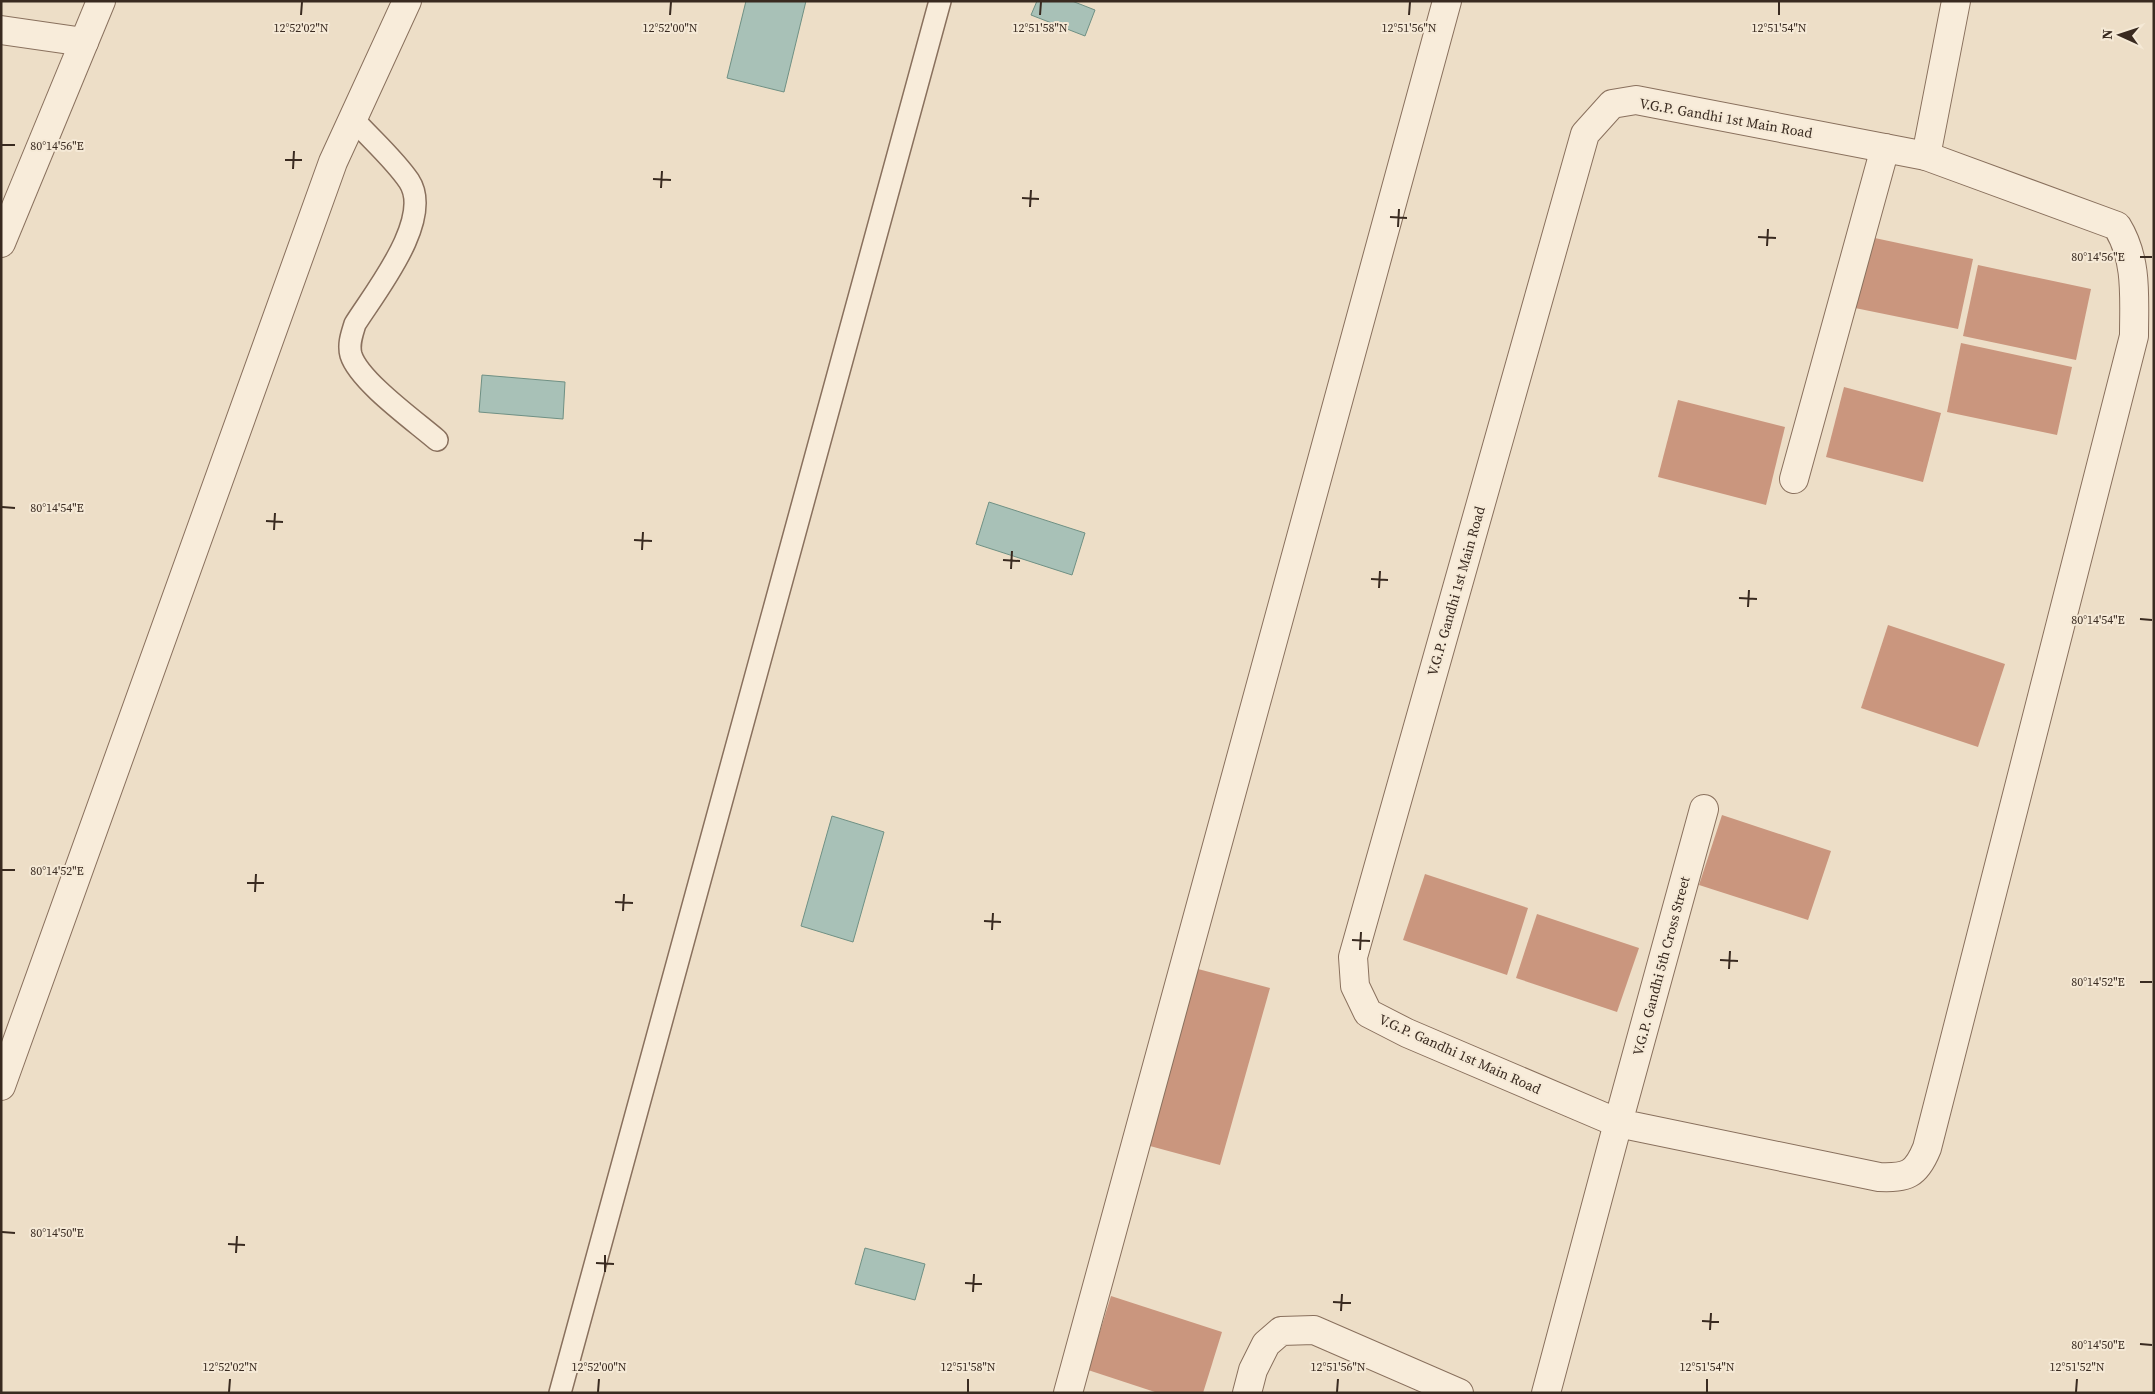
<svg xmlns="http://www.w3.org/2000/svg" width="2155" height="1394" font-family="'Source Serif 4',serif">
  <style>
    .water { fill: #a8c1b7; stroke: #6f9084 }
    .building { fill: #ca967e }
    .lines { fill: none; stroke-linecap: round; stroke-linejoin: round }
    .service-casing { stroke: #89705d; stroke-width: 24 }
    .minor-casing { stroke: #89705d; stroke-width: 30 }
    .service { stroke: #f8ecda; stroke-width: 21 }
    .minor { stroke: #f8ecda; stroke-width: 28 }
    .ticks { fill: none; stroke: #392a20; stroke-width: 2 }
    .labels { text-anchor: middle; stroke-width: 4; stroke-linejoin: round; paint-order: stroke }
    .street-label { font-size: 14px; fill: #392a20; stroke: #f5e9d6 }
    .ticks-label { font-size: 12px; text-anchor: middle; fill: #392a20; stroke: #f5e9d6; stroke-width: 4; stroke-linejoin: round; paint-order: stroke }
  </style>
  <rect width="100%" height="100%" fill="#eddec7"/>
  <!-- water -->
  <g class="water">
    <polygon points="746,1 806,1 784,92 727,78"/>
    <polygon points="1037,1 1072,1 1095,10 1085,36 1031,15"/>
    <polygon points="482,375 565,382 563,419 479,412"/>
    <polygon points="989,502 1085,533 1072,575 976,544"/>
    <polygon points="832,816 884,832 853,942 801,926"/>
    <polygon points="865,1248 925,1264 915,1300 855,1284"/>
  </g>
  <!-- building -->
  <g class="building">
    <polygon points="1870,237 1973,259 1958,329 1855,308"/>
    <polygon points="1978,265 2091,289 2076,360 1963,336"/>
    <polygon points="1961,343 2072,367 2057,435 1947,412"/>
    <polygon points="1844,387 1941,413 1923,482 1826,457"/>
    <polygon points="1678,400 1785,427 1766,505 1658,477"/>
    <polygon points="1888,625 2005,664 1978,747 1861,708"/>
    <polygon points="1722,815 1831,851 1808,920 1699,885"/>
    <polygon points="1425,874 1528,908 1507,975 1403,940"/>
    <polygon points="1537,914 1639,948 1617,1012 1516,978"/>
    <polygon points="1198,969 1270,988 1220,1165 1150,1146"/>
    <polygon points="1111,1296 1222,1332 1203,1393 1158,1393 1088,1370"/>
  </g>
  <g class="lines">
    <!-- service casing -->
    <g class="service-casing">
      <g id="service">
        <path d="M353,119C371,139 394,159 409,181C434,219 375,292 355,324C352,334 348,344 351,355C359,381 415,421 437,440"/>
        <polyline points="560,1393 940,1"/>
      </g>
    </g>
    <!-- minor casing -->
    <g class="minor-casing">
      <g id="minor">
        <polyline points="1,30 84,42"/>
        <polyline points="1,243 101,1"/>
        <polyline points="1794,479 1885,148"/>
        <path d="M1704,809L1618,1123L1879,1177C1907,1178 1916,1175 1927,1148L2134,336C2134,298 2138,260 2117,226L1926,156"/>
        <polyline points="1,1086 333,162 407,1"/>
        <polyline points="1068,1393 1447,1"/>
        <polyline points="1247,1393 1253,1370 1266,1344 1281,1331 1314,1330 1459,1393"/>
        <polyline points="1546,1393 1618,1123 1407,1033 1368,1013 1355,986 1353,957 1585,134 1612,104 1636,100 1926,156 1956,1"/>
      </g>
    </g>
    <!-- service -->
    <use href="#service" class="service"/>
    <!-- minor -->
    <use href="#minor" class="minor"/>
  </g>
  <!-- ticks -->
  <path class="ticks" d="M301,15L302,2M670,15L671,2M1040,15L1041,2M1409,15L1410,2M1779,15V2M2,145H15M285,160H302M293,169L294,151M653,179L671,180M661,188L662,171M1022,198L1039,199M1030,207L1031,190M1390,217L1407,218M1398,227L1399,209M1758,237L1776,238M1767,246L1768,229M2140,257H2152M2,507L15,508M266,521L283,522M274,530L275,513M634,540L652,541M642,550L643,532M1003,560L1020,561M1011,569L1012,551M1371,579L1388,580M1379,588L1380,571M1739,598L1757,599M1748,607L1749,590M2140,619L2152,620M2,870H15M247,883H264M255,892L256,874M615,902L633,903M623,911L624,894M984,921L1001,922M992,930L993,913M1352,940L1370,941M1360,950L1361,932M1720,960L1738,961M1729,969L1730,951M2140,982H2152M2,1232L15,1233M228,1244L245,1245M236,1253L237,1236M596,1263L614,1264M605,1272V1255M965,1283L982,1284M973,1292L974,1274M1333,1302L1351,1303M1341,1311L1342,1294M1702,1321L1719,1322M1710,1330L1711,1313M2140,1344L2152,1345M229,1392L230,1379M598,1392L599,1379M968,1392V1379M1337,1392L1338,1379M1707,1392V1379M2076,1392L2077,1379"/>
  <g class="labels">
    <!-- street labels -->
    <g class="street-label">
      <text transform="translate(1726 118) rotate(10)" y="5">V.G.P. Gandhi 1st Main Road</text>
      <text transform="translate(1456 591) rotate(-74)" y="5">V.G.P. Gandhi 1st Main Road</text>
      <text transform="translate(1661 966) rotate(-75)" y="5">V.G.P. Gandhi 5th Cross Street</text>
      <text transform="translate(1460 1054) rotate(24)" y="5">V.G.P. Gandhi 1st Main Road</text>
    </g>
  </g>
  <g class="ticks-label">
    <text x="301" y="32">12°52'02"N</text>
    <text x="670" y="32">12°52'00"N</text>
    <text x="1040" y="32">12°51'58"N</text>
    <text x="1409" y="32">12°51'56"N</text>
    <text x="1779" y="32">12°51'54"N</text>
    <text x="57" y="150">80°14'56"E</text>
    <text x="2098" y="261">80°14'56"E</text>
    <text x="57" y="512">80°14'54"E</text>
    <text x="2098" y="624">80°14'54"E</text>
    <text x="57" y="875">80°14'52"E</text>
    <text x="2098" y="986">80°14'52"E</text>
    <text x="57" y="1237">80°14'50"E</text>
    <text x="2098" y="1349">80°14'50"E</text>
    <text x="230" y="1371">12°52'02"N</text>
    <text x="599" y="1371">12°52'00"N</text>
    <text x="968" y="1371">12°51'58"N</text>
    <text x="1338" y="1371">12°51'56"N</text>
    <text x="1707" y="1371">12°51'54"N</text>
    <text x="2077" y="1371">12°51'52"N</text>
  </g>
  <!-- border -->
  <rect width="2155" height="1394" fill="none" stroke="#392a20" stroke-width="5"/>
  <!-- north arrow -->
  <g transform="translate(2120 35) rotate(273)" stroke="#f5e9d6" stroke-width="4" paint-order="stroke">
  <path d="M0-4L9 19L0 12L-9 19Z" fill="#392a20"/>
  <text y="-8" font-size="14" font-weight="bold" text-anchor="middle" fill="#392a20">N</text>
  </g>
</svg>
